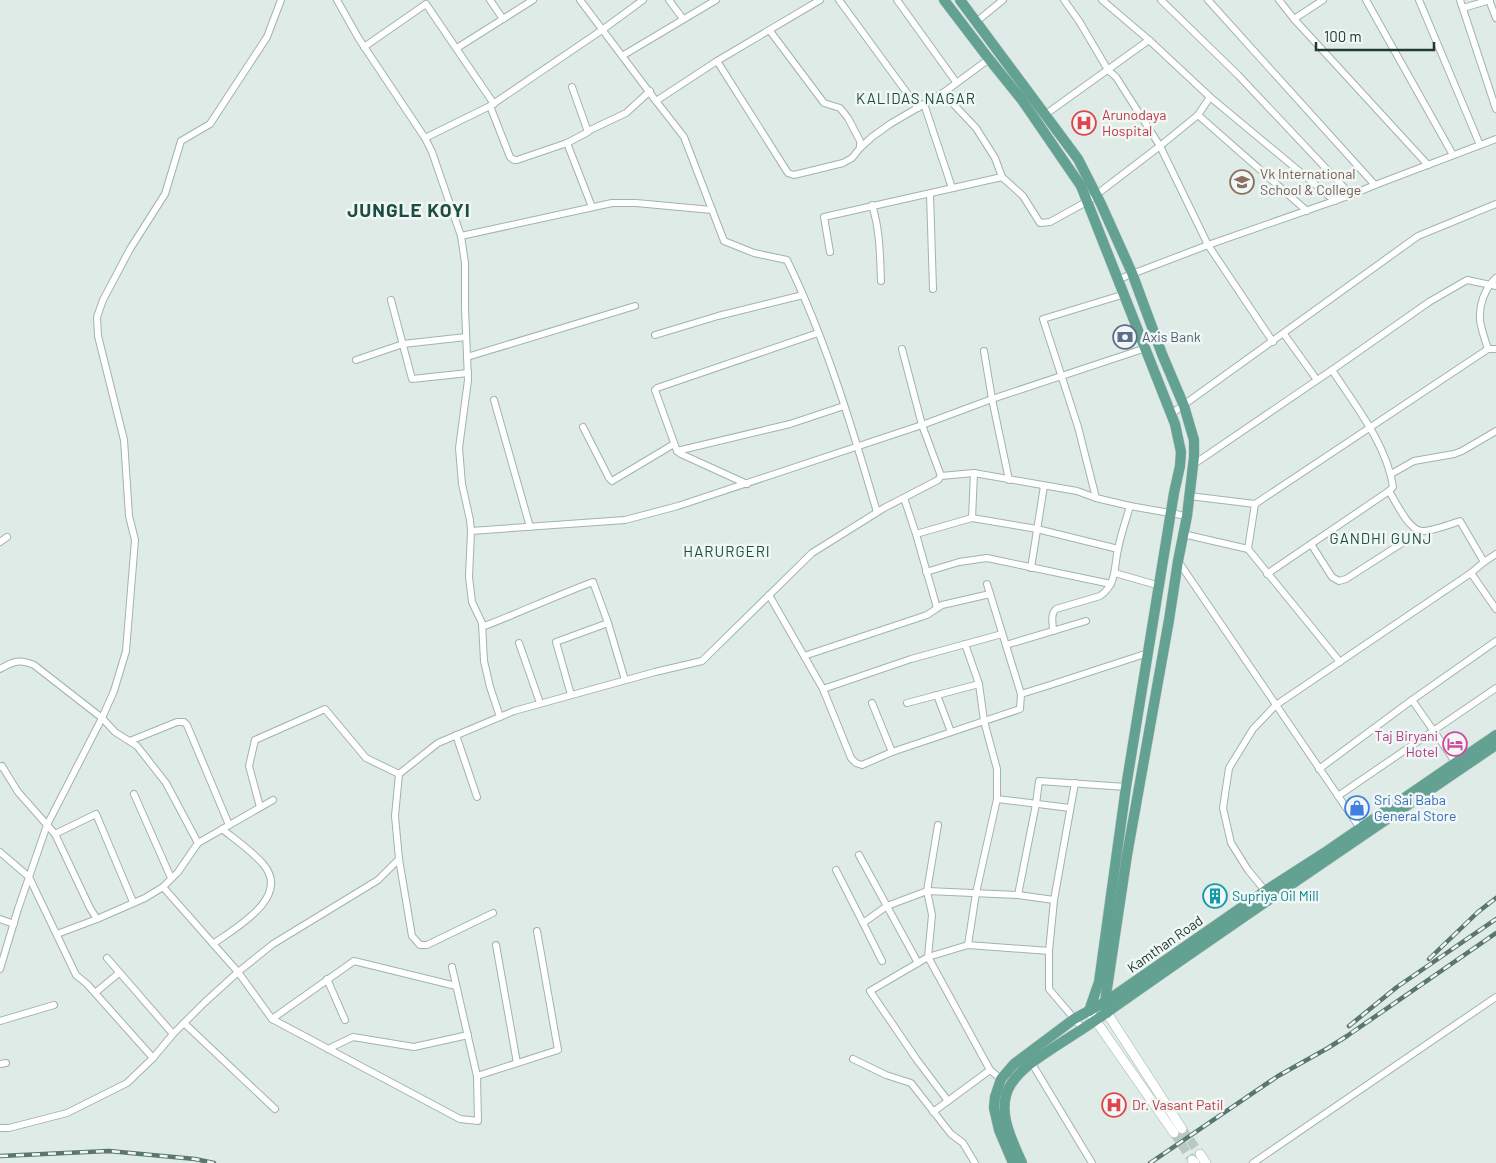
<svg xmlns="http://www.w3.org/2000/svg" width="1496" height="1163" font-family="Barlow,sans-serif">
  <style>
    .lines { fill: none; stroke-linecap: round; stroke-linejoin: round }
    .secondary-tunnel { stroke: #b9c8c2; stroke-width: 9; stroke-dasharray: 9 4.5; stroke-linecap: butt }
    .street-casing { stroke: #a2b3ad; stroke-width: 8 }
    .secondary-casing { stroke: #9eb6ae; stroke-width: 10 }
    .primary-casing { stroke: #c1c8c6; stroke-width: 11 }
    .street { stroke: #fff; stroke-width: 6 }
    .secondary { stroke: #fff; stroke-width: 9 }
    .primary { stroke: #63a192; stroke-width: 10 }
    .rail-casing { stroke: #5a776f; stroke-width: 4.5 }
    .rail { stroke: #f0f7f4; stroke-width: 2.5; stroke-dasharray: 8; stroke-linecap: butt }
    .labels { text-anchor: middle; stroke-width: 5; stroke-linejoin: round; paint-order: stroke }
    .health-label { font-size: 14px; fill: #be3a42; stroke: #f0f7f4; text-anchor: start }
    .education-label { font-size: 14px; fill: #785e54; stroke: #f0f7f4; text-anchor: start }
    .service-label { font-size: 14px; fill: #4e5e75; stroke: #f0f7f4; text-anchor: start }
    .hotel-label { font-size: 14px; fill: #b23c85; stroke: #f0f7f4; text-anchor: end }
    .shop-label { font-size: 14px; fill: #366cbe; stroke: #f0f7f4; text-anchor: start }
    .culture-label { font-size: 14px; fill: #0d838f; stroke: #f0f7f4; text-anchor: start }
    .street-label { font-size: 14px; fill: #203b34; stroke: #f0f7f4 }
    .neighbourhood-label { font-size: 15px; letter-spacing: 1px; fill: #1c4d42; stroke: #f0f7f4 }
    .district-label { font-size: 19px; font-weight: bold; letter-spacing: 1px; fill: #1c4d42; stroke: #f0f7f4 }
  </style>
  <rect width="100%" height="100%" fill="#dfebe6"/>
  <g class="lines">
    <!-- secondary-tunnel -->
    <g class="secondary-tunnel">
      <polyline points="1182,1129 1200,1154"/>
      <polyline points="1174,1133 1192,1160"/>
    </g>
    <!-- street casing -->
    <g class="street-casing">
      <g id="street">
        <polyline points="337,0 359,39 425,138 432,152 461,236 465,263 465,308 468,380 459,448 462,484 470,520 471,531 469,577 472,602 482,623 484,661 490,687 500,717"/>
        <polyline points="490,0 503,19"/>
        <polyline points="580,0 656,101 717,61 820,0"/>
        <polyline points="669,0 683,19"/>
        <polyline points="839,0 918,108"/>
        <polyline points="897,0 956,82"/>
        <polyline points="1064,0 1079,21 1108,70 1116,77 1160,146 1208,245 1273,342"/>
        <polyline points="1102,0 1149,40 1210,97 1335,201"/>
        <polyline points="1161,0 1238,75 1351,195"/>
        <polyline points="1208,0 1375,185"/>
        <polyline points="1279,0 1294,19 1428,165"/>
        <polyline points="1366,0 1453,155"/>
        <polyline points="1419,0 1480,145"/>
        <polyline points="1460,0 1496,109"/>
        <polyline points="1489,0 1496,18"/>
        <polyline points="1463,8 1490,0"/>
        <polyline points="1294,19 1323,0"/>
        <polyline points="976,22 1003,0"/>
        <polyline points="770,31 824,103 840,108 848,118 860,141 860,148"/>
        <polyline points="364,47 426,4 494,104"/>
        <polyline points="457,48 533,0"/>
        <polyline points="622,56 716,0"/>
        <polyline points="717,61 788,173 794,175 843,163 852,158 860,148 872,137 890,124 943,93 989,59"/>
        <polyline points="943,93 976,128 995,158 1002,177 1023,196 1040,223 1050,222 1088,201 1160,146 1198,115 1210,97"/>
        <path d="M656,101L684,137L724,241L754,253L787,260C826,340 852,427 877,512"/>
        <polyline points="924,104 952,188"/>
        <polyline points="490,106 510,157 514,160 517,160 567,143 588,132 572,87"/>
        <polyline points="1046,114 1149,40"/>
        <polyline points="1198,115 1307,211"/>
        <polyline points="588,131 626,113 650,91"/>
        <polyline points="425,138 490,106 602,30 643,0"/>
        <polyline points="567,143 592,207"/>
        <polyline points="930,194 933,289"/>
        <path d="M872,205C880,230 880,255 881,281"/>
        <polyline points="461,236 612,203 636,203 712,210"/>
        <polyline points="830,252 824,217 1002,177"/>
        <polyline points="1119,279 1208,245 1351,195 1375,185 1496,139"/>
        <polyline points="391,300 412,379 468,373"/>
        <polyline points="1284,334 1317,380"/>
        <polyline points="655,335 718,316 803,295"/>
        <polyline points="902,349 922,425 941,476"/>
        <path d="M1488,349C1482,330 1476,318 1483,298C1487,289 1489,284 1496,278"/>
        <polyline points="984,351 992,399 1009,480"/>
        <polyline points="467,357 635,306"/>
        <polyline points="356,360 403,344 466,337"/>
        <path d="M1332,370C1355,405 1387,445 1393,487L1389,491C1396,502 1408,529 1421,531C1430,532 1451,524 1460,521L1484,562"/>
        <polyline points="494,400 530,527"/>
        <polyline points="1171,414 1418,236 1496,204"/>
        <polyline points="583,427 609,478 612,481 674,444"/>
        <polyline points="677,451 790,424 844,406"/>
        <polyline points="1194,464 1332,370 1429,302 1467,280 1496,286"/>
        <polyline points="1391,474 1414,461 1454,454 1462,451 1496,431"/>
        <polyline points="747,484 681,454 677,451 655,390 657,388 818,333"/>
        <polyline points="1189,496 1255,504 1488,349 1496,349"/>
        <polyline points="904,498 916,534 937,608"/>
        <polyline points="1096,498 1078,427 1043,319 1125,294"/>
        <polyline points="972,518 974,473"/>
        <polyline points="471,531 625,520 678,506 922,425 992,399 1146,348"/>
        <polyline points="916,534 972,518 1037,529 1118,549"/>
        <polyline points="1183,534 1248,549 1340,662"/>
        <polyline points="0,542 7,537"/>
        <polyline points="1311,544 1332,577 1339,581 1346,579 1421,531"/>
        <polyline points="1248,549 1255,504"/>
        <polyline points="1178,561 1362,831"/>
        <polyline points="1031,568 1044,486"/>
        <polyline points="926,572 959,562 987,558 1111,584"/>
        <polyline points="1115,573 1160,586"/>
        <polyline points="1471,573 1496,609"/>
        <polyline points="1267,574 1389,491"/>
        <polyline points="987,584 1021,694 1050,685 1148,653"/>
        <polyline points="769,595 823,689 851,758 856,763 862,765 892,752 1020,709 1021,694"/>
        <polyline points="608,623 625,680"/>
        <path d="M482,627C519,613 555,596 593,582L608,623L556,642L571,695"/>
        <path d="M1053,631C1053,623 1050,615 1056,609L1100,596C1117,584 1114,567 1118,549C1121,534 1126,520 1130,506"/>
        <polyline points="519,643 540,703"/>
        <polyline points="1006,645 1086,621"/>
        <polyline points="804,656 927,615 942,605 990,594"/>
        <path d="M0,669C14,661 19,659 34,665L102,718L115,732L137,746L166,783L198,843L178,872L163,887L238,972L272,1019L460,1119L478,1121L477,1076L452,967"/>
        <polyline points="979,684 984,721 997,769 997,799 1070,808"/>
        <polyline points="823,689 911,659 1002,634"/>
        <polyline points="937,695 951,732"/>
        <polyline points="1412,700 1456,763"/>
        <polyline points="872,703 892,752"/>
        <polyline points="907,703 979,684 965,644"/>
        <polyline points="456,735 477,797"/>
        <polyline points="130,741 177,722 184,722 187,725 229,825"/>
        <polyline points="0,767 2,766 18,792 55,834 96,814 133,902"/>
        <polyline points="1319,769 1412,700 1496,641"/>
        <polyline points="1075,783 1054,900 1049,951 1049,989 1082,1028"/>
        <polyline points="134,794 171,878"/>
        <polyline points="1338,796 1496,688"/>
        <polyline points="260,807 249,766 255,740 325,709 366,758 399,774"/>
        <polyline points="938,825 927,891 932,915 928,957 990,1070 1001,1079"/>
        <polyline points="55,834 90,908 97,919 145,898 163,887"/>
        <polyline points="198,843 273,800"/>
        <polyline points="0,852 29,877 76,975 87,984 153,1058"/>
        <polyline points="859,855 918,963"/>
        <polyline points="399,859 412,936 420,945 427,945 493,913"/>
        <polyline points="836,870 863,923 887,906 927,891 1018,895 1054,900"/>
        <polyline points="1267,893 1248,870 1231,843 1223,808 1229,768 1253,729 1276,705 1471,573 1484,562 1496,554"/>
        <polyline points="1018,895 1036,804 1039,781 1126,787"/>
        <polyline points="0,919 14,924"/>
        <polyline points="863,923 882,961"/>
        <polyline points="57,934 97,919"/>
        <path d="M213,944C235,928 292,897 263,864C252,851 236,840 222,829"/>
        <polyline points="496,945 517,1063"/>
        <polyline points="968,945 976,893 997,799"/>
        <polyline points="107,958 173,1034"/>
        <polyline points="0,969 18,909 47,825 102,718 114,691 126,651 135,540 129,516 124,440 98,336 97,317 103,300 130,249 165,194 181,141 210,124 267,37 281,0"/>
        <polyline points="327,979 345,1020"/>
        <polyline points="95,993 119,973"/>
        <polyline points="272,1019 354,961 456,986"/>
        <polyline points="0,1021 54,1005"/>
        <polyline points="184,1023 275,1109"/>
        <polyline points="328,1049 353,1037 414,1047 468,1035"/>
        <polyline points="853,1059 886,1075 911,1083 951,1134 963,1143 975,1163"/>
        <polyline points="1031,1062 1092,1163"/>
        <polyline points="0,1064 6,1063"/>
        <polyline points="477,1076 558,1050 537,931"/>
        <polyline points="948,1101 917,1060 870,991 928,957 968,945 1049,951"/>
        <polyline points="933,1112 990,1070"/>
        <polyline points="0,1128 9,1128 67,1113 127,1083 153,1058 173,1034 204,1003 238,972 273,944 378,880 399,859 395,816 399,774 438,743 514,711 655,672 702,661 812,553 884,508 938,480 941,476 974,473 1077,491 1096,498 1130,506 1187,516"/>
        <polyline points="1253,1163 1496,997"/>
      </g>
    </g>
    <!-- secondary casing -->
    <g class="secondary-casing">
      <g id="secondary">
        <polyline points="1089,1011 1174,1133"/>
        <polyline points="1107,1013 1182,1129"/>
        <polyline points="1200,1154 1206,1163"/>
        <polyline points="1192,1160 1195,1163"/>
      </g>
    </g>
    <!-- primary casing -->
    <g class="primary-casing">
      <g id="primary">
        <polyline points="944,0 989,59 1022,100 1081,186 1175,424 1181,452 1180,466 1174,493 1126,787 1099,982 1089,1011"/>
        <polyline points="960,0 1078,159 1101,204 1132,273 1162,354 1184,406 1194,440 1194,457 1187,516 1178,561 1169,620 1127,855 1105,1002 1107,1013"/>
        <polyline points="1013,1163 999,1130 994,1108 995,1097 1001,1079 1014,1064 1074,1019 1105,1002 1265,891 1324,853 1496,735"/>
        <path d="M1022,1163C1012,1140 995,1109 1011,1084C1021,1069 1035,1060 1050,1050C1071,1036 1093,1023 1113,1008C1239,919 1368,832 1496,745"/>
      </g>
    </g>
    <!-- street -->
    <use href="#street" class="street"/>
    <!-- secondary -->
    <use href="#secondary" class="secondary"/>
    <!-- primary -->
    <use href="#primary" class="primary"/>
    <!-- rail casing -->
    <g class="rail-casing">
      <g id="rail">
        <polyline points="1429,959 1478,912 1496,898"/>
        <polyline points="1349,1026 1397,987 1496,919"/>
        <polyline points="0,1156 109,1151 195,1159 214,1163"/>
        <polyline points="1150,1163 1278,1076 1328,1048 1347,1036 1496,933"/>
      </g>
    </g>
    <!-- rail -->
    <use href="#rail" class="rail"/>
  </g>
  <!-- icons -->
  <defs>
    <g id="hospital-ring" transform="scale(1.25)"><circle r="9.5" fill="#f0f7f4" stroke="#e0444e" stroke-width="1.5"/><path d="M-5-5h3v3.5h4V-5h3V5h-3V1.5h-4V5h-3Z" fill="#e0444e"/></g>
    <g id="university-ring" transform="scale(1.25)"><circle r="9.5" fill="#f0f7f4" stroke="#8d6e63" stroke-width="1.5"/><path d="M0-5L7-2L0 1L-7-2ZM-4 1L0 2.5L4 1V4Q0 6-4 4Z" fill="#8d6e63"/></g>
    <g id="bank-ring" transform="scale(1.25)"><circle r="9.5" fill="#f0f7f4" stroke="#5c6f8a" stroke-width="1.5"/><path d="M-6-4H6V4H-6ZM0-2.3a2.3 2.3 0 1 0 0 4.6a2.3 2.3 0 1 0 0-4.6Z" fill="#5c6f8a"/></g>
    <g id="hotel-ring" transform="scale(1.25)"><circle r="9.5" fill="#f0f7f4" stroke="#d1479c" stroke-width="1.5"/><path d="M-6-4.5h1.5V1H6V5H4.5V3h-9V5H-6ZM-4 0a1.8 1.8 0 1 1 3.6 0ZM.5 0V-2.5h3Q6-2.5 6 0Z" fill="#d1479c"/></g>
    <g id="shop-ring" transform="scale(1.25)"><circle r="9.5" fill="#f0f7f4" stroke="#3f7fe0" stroke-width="1.5"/><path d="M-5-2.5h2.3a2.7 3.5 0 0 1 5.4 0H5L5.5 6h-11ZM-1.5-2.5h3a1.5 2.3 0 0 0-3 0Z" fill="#3f7fe0"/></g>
    <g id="building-ring" transform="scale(1.25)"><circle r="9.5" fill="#f0f7f4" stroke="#0f9aa8" stroke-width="1.5"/><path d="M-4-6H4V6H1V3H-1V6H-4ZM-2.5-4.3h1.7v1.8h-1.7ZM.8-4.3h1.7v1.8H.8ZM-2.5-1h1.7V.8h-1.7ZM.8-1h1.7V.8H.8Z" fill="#0f9aa8"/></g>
  </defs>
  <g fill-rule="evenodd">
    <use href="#hospital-ring" x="1084" y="123"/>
    <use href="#university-ring" x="1242" y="182"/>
    <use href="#bank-ring" x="1125" y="337"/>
    <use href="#hotel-ring" x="1455" y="744"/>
    <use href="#shop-ring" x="1357" y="808"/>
    <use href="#building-ring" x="1215" y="896"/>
    <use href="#hospital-ring" x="1114" y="1105"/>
  </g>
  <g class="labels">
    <!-- health labels -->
    <g class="health-label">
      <text x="1102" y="120">Arunodaya<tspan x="1102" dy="16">Hospital</tspan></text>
      <text x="1132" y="1110">Dr. Vasant Patil</text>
    </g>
    <!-- education labels -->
    <g class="education-label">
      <text x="1260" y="179">Vk International<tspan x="1260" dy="16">School &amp; College</tspan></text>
    </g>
    <!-- service labels -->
    <g class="service-label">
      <text x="1142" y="342">Axis Bank</text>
    </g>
    <!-- hotel labels -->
    <g class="hotel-label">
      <text x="1438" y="741">Taj Biryani<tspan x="1438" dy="16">Hotel</tspan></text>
    </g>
    <!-- shop labels -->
    <g class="shop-label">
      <text x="1374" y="805">Sri Sai Baba<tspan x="1374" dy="16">General Store</tspan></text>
    </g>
    <!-- culture labels -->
    <g class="culture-label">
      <text x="1232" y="901">Supriya Oil Mill</text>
    </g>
    <!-- street labels -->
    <g class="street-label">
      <text transform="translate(1165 944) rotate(-35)" y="5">Kamthan Road</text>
    </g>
    <!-- neighbourhood labels -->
    <g class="neighbourhood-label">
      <text x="916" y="104">KALIDAS NAGAR</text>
      <text x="1381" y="544">GANDHI GUNJ</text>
      <text x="727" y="557">HARURGERI</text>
    </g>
    <!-- district labels -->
    <g class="district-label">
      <text x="409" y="217">JUNGLE KOYI</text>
    </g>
  </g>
  <!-- scale -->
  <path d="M1316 42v8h118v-8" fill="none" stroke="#203b34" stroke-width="2.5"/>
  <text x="1324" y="42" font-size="15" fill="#203b34" stroke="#f0f7f4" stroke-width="4" paint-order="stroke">100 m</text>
</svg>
